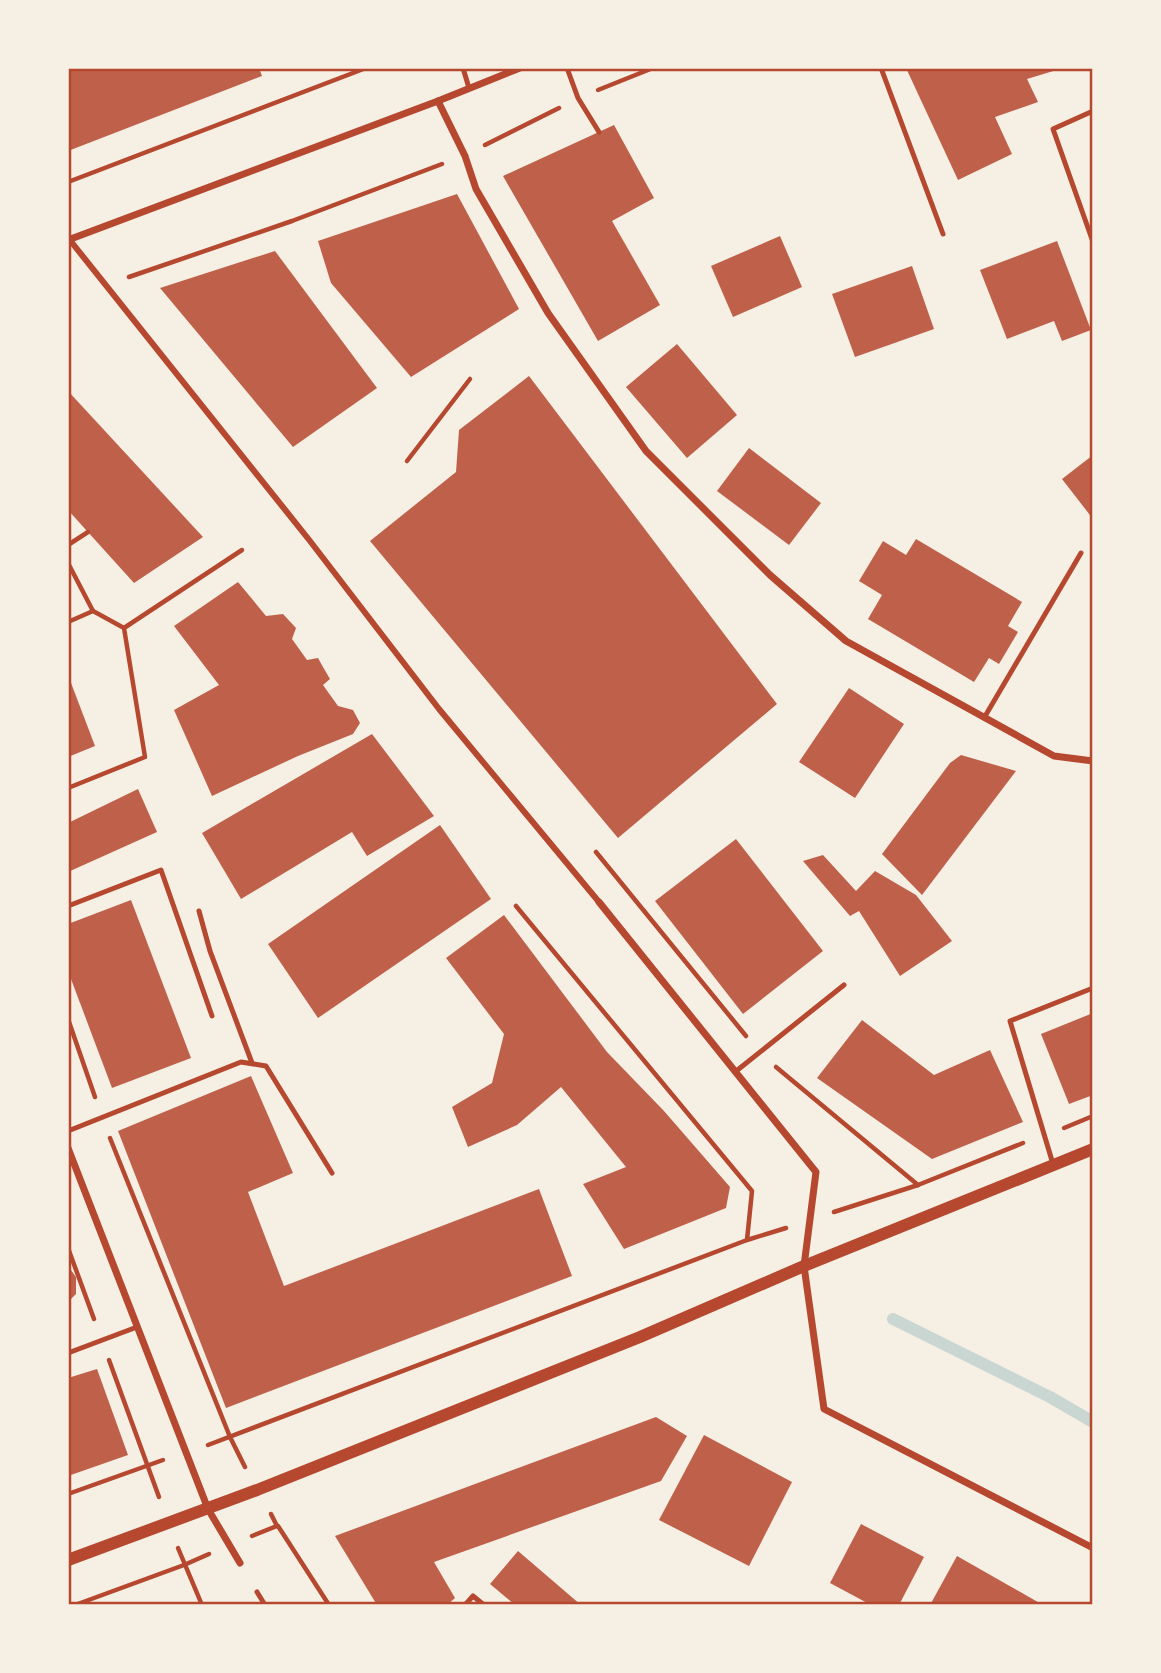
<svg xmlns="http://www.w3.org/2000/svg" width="1161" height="1673" font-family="'Fira Sans',sans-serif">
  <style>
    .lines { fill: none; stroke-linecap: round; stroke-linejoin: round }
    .stream { stroke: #c9d6d2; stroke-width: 12 }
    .building { fill: #bf614a }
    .path { stroke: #b5482f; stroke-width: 4.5 }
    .service { stroke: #b5482f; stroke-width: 5 }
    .pedestrian { stroke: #b5482f; stroke-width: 6 }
    .minor { stroke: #b5482f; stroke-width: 7 }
    .tertiary { stroke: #b5482f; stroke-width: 12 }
    .neatline { fill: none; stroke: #b5482f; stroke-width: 2.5 }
  </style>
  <rect width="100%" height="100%" fill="#f6efe4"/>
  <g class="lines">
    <!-- stream -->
    <polyline class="stream" points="893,1319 1050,1397 1093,1422"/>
  </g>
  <!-- building -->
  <g class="building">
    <polygon points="68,68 259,68 262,76 68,151"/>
    <polygon points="906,68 1060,68 1060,69 1027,79 1038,102 995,117 1012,154 958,180"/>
    <polygon points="614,125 654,198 612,221 660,305 598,341 503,176"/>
    <polygon points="457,194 519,309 411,377 331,283 318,241"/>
    <polygon points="780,236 802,287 733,317 711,266"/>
    <polygon points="1057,241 1091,330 1062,341 1054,321 1007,339 980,270"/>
    <polygon points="275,251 377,388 293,447 160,288"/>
    <polygon points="912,266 934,329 855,357 832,294"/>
    <polygon points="677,344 737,415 687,458 626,387"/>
    <polygon points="529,376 777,704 618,838 370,541 456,472 459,430"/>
    <polygon points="68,391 203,537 134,583 68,510"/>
    <polygon points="749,448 821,503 789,545 717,491"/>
    <polygon points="1093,455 1093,519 1062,479"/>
    <polygon points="916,539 1022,602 1008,626 1018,632 999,664 989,658 974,682 868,619 882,595 859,581 883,541 906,555"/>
    <polygon points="238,582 266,616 283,614 296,628 292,639 307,660 318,658 323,667 330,679 323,685 338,706 353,710 360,723 353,734 298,756 212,796 174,710 219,685 174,626"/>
    <polygon points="68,675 95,746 68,757"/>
    <polygon points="849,688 904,724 855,798 799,762"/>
    <polygon points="372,734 434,816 367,856 352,832 241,899 202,833"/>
    <polygon points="961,755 1016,771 922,895 882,854 950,763"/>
    <polygon points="138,789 157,832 68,872 68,823"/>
    <polygon points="440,825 491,899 318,1018 268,944"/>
    <polygon points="736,839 823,951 743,1014 655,901"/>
    <polygon points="823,855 856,891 875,871 916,895 952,941 900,976 859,911 850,916 803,861"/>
    <polygon points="131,900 191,1058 112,1088 68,971 68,924"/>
    <polygon points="504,915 607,1052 664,1111 730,1187 726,1208 624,1249 583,1184 626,1167 561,1087 517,1125 468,1147 452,1107 492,1083 504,1034 446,958"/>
    <polygon points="1093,1013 1093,1095 1069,1104 1041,1034"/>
    <polygon points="862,1020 934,1075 990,1050 1023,1122 932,1159 817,1078"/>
    <polygon points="251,1076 293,1173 248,1192 284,1286 539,1189 572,1276 226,1408 118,1131"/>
    <polygon points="68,1266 76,1277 76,1294 68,1302"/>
    <polygon points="97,1369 128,1455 68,1476 68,1378"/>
    <polygon points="656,1417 687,1436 661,1481 434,1562 455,1598 447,1605 377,1605 335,1536"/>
    <polygon points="704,1435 792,1482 749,1566 659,1520"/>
    <polygon points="861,1524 924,1557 899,1605 871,1605 830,1583"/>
    <polygon points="518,1551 581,1605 515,1605 490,1584"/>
    <polygon points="957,1556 1043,1605 930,1605"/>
  </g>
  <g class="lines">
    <!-- path -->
    <g class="path">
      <polyline points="598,90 653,68"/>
      <polyline points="485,145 559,108"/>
      <polyline points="68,182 366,68"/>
      <polyline points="129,277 292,221 442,164"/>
      <polyline points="407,461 470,379"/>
      <polyline points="68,545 88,532"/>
      <polyline points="68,563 93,611 124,628"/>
      <polyline points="68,622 93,611"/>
      <polyline points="124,628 242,550"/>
      <polyline points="68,788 145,757 124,628"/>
      <polyline points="596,852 746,1036"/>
      <polyline points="68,1019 95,1097"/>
      <polyline points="776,1067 918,1185"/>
      <polyline points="1064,1128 1093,1116"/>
      <polyline points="110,1138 230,1437 245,1467"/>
      <polyline points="834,1212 918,1185 1023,1143"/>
      <polyline points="747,1240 786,1228"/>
      <polyline points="68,1248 94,1319"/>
      <polyline points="109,1360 159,1497"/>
      <polyline points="208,1445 747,1240 752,1191 516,906"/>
      <polyline points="68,1494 163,1460"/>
      <polyline points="278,1526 329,1605"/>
      <polyline points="252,1536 277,1526 271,1514"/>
      <polyline points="178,1548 202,1605"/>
      <polyline points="75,1605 184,1565 209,1554"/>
    </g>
    <!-- service -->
    <g class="service">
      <polyline points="463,68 469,88"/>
      <polyline points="567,68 578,98 599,132"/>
      <polyline points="881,68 943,234"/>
      <polyline points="1093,111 1053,129 1093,242"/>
      <polyline points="984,718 1081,553"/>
      <polyline points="68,906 161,870 212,1016"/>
      <polyline points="199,911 210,951 252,1063"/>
      <polyline points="735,1072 844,985"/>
      <polyline points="68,1131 241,1062 266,1066 332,1173"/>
      <polyline points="1053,1164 1010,1021 1093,988"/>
      <polyline points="68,1353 137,1327"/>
      <polyline points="257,1592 265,1605"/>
      <polyline points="465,1605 473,1596 484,1605"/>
    </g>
    <!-- pedestrian -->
    <polyline class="pedestrian" points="69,239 310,541 439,709 599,902"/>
    <!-- minor -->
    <g class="minor">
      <polyline points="438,101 465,156 476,189 548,313 646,451 770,575 846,641 1054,756 1093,761"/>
      <polyline points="68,240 438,101 520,68"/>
      <polyline points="599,902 816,1172 804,1266 824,1409 1093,1548"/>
      <polyline points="68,1148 208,1509 240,1563"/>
    </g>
    <!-- tertiary -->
    <polyline class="tertiary" points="68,1560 257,1490 640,1337 804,1266 1093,1149"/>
  </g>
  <!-- border -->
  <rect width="1161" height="1673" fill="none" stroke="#f6efe4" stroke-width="140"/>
  <rect x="70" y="70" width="1021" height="1533" class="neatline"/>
</svg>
